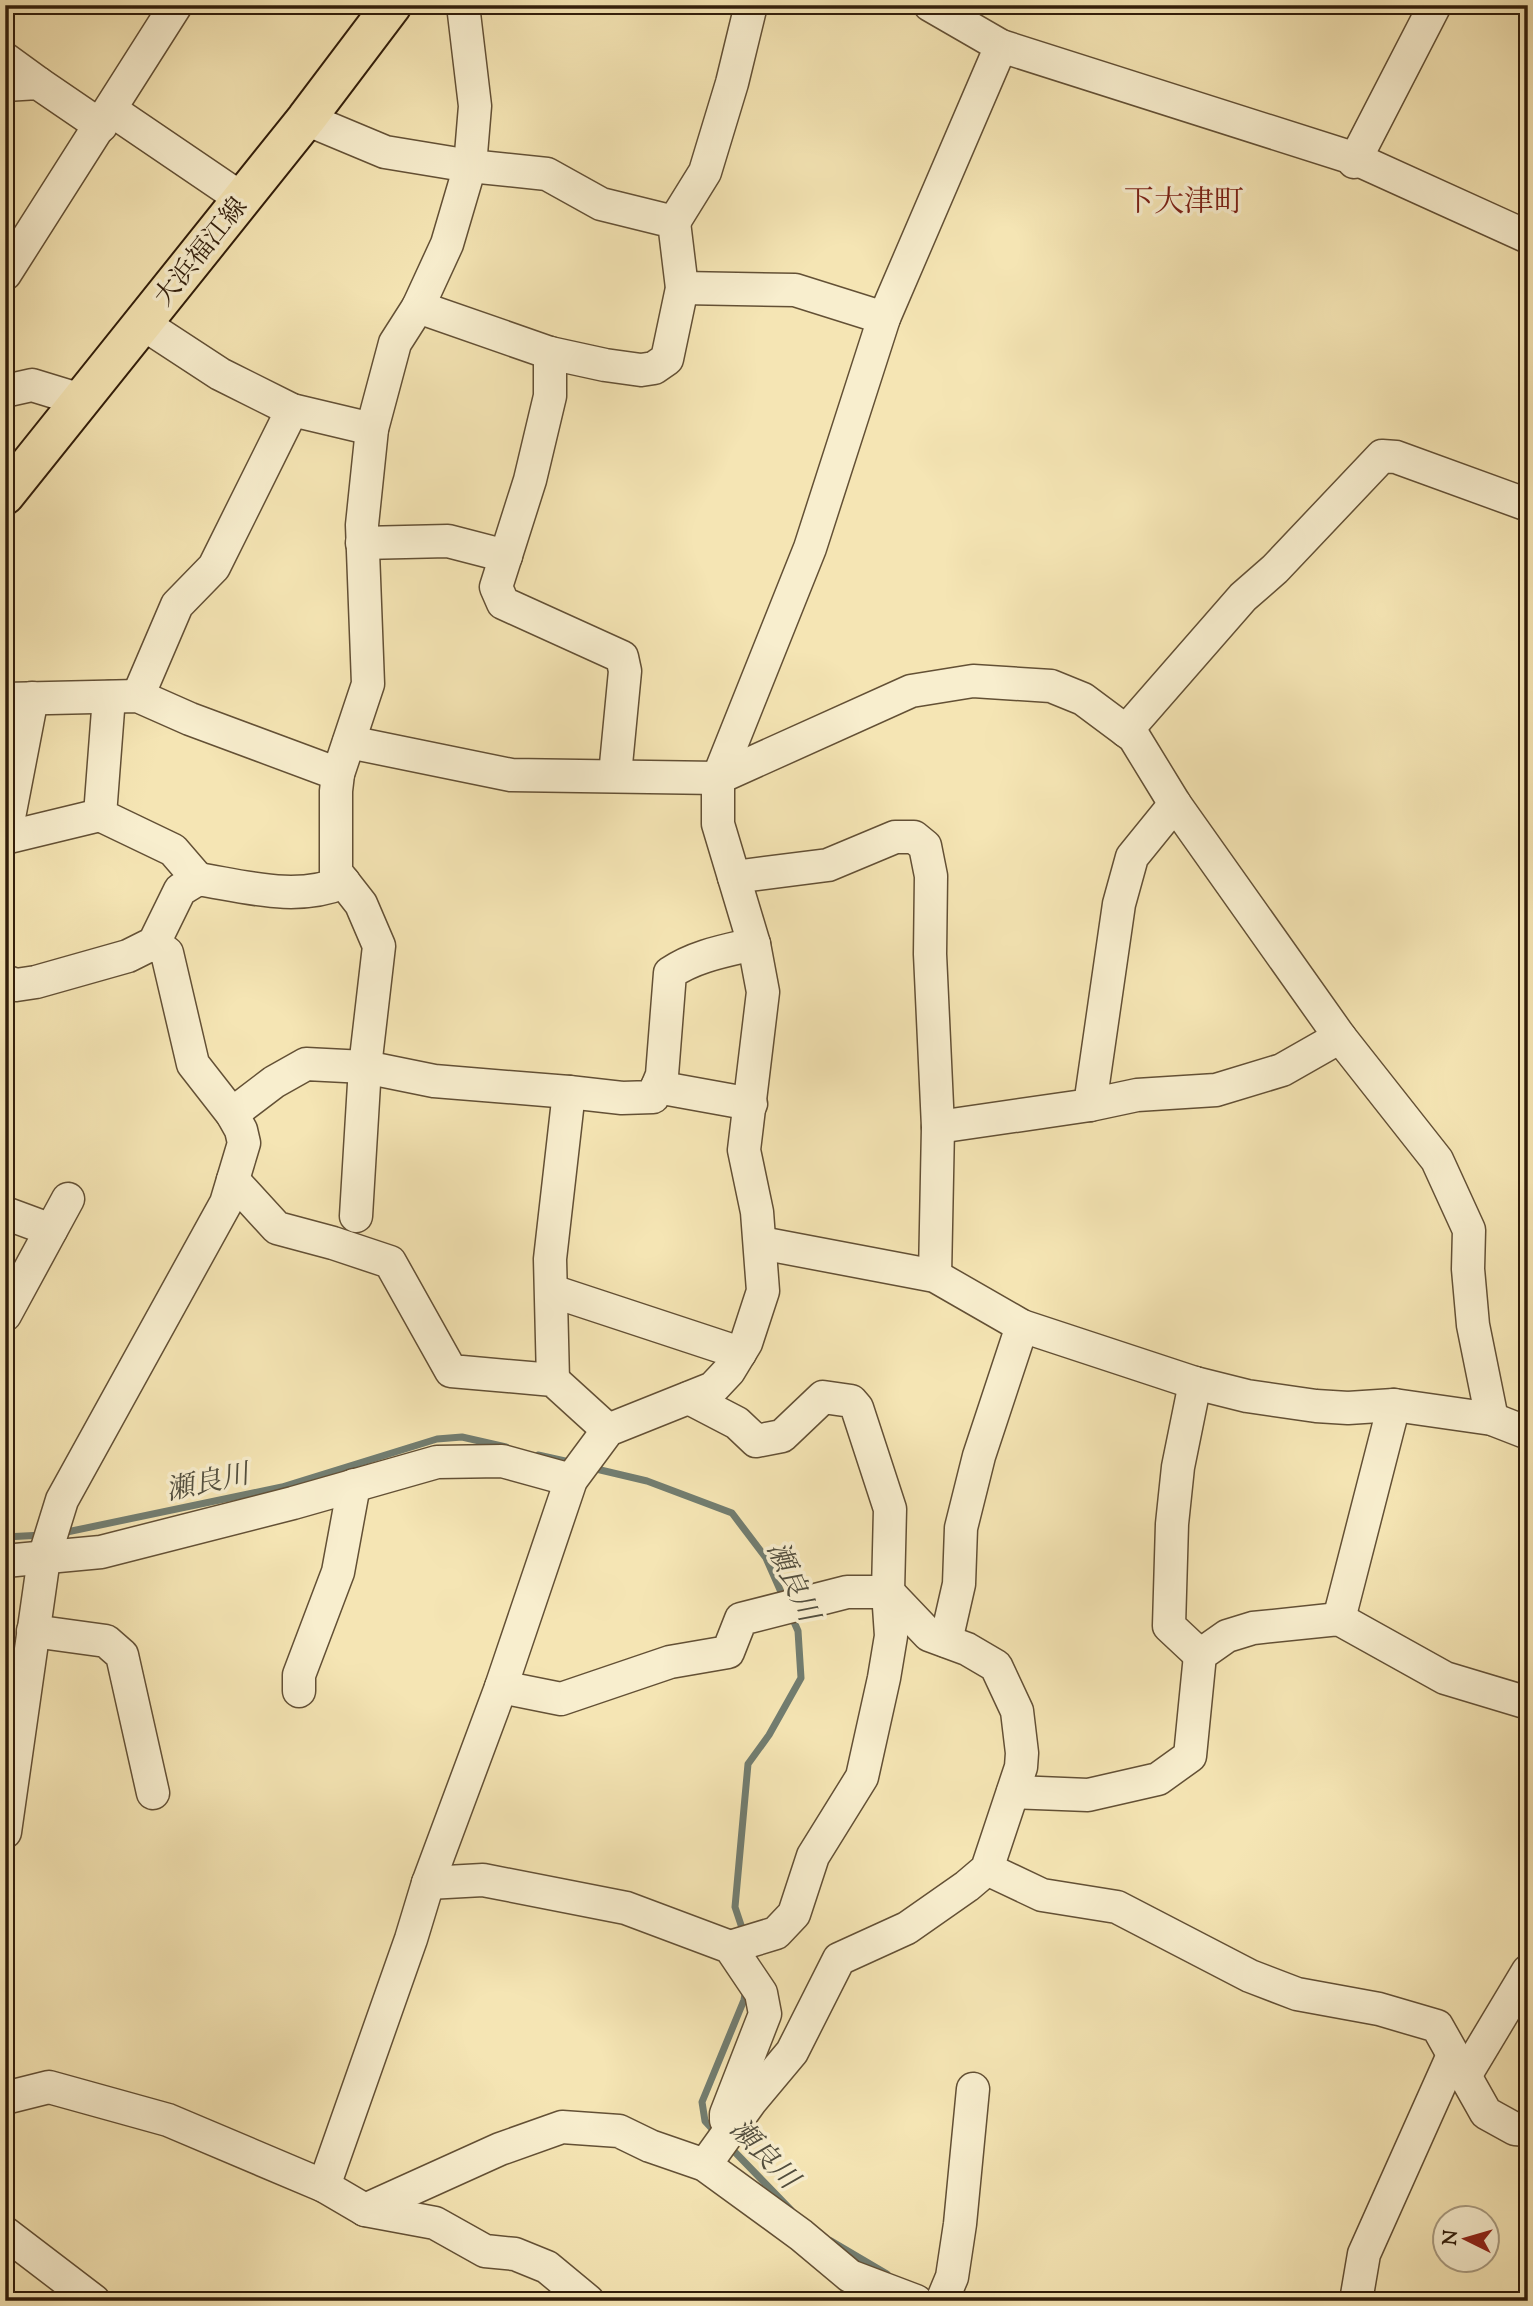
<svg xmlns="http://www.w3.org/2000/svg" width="1533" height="2306" font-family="'Sorts Mill Goudy','Noto Serif JP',serif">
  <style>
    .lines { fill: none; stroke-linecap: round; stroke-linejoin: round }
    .stream { stroke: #727d70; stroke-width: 7 }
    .minor-casing { stroke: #635035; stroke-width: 35 }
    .major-casing { stroke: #321e0b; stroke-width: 42 }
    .minor { stroke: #f8eece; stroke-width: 32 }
    .major { stroke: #f5e5b4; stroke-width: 38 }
    .labels { text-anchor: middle; stroke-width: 7; stroke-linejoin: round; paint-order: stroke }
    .street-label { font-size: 26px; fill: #321e0b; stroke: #f8eece }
    .water-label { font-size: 28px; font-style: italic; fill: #524e3e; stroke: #f8eece }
    .quarter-label { font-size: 30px; fill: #7a1f14; stroke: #f8eece }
  </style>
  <rect width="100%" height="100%" fill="#f5e5b4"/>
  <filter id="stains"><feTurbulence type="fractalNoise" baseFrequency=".00286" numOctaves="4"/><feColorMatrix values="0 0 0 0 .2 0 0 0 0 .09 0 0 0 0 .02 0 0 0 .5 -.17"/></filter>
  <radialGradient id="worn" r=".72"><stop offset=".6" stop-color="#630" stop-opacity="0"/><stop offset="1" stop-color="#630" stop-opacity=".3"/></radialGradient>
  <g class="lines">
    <!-- stream -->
    <g class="stream">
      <polyline points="538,1455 574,1463"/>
      <polyline points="592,1468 647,1481 732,1513 766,1558 785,1601"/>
      <polyline points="62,1533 282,1487 437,1439 462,1437 506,1447"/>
      <polyline points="5,1537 43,1535"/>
      <polyline points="744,1934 735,1907 748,1764 769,1735 801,1678 798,1631 791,1615"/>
      <polyline points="718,2135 705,2121 702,2102 744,2000 746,1989"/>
      <polyline points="729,2146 791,2210"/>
      <polyline points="831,2241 887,2274"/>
    </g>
    <!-- minor casing -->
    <g class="minor-casing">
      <g id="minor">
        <polyline points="930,5 1001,46 1356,159 1528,237"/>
        <polyline points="5,59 38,83"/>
        <polyline points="5,85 38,83 101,126"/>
        <polyline points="111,110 242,199"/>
        <polyline points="306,119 385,152 470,166 547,174 601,204 674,222 682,288 667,359 654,368 641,370 605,365 550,353 418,307"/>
        <polyline points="1354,162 1435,5"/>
        <polyline points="674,222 705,172 732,83 751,5"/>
        <polyline points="5,274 176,5"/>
        <polyline points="682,288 795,290 884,318"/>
        <polyline points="142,323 220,374 292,410 372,429"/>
        <polyline points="550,353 550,396 530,480 496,587 503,603 622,657 625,671 615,775"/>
        <polyline points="5,391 32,385 81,400"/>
        <polyline points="362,543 448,541 506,556"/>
        <polyline points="138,696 177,605 214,567 292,410"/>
        <polyline points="109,697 100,815 173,850 198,879"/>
        <polyline points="5,699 138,696 190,719 338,774"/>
        <polyline points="1126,731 1243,597 1275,569 1382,456 1396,457 1528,505"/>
        <polyline points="349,742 511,775 718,778 911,691 973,681 1051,686 1083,699 1134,737 1175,804 1340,1037 1437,1160 1469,1230 1468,1269 1473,1325 1492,1419"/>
        <polyline points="5,838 32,698"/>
        <polyline points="5,838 100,815"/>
        <polyline points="734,877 828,865 895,837 914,837 925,846 931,876 930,954 938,1127 935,1276"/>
        <path d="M5,981L16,985L36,982L128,956L154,943L180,890L198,879C247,887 297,902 344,882"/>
        <polyline points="657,1087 751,1104"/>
        <polyline points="1090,1105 1119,904 1132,857 1175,804"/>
        <path d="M232,1114L274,1082L306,1064L365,1067L434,1081L569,1092L622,1098L653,1097L662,1075L670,973C695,956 724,951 754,944"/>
        <polyline points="938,1127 1090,1105 1137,1095 1216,1090 1282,1070 1340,1037"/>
        <polyline points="233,1180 277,1228 333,1243 390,1262 451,1371 553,1380 608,1430"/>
        <polyline points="5,1213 51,1230"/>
        <polyline points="356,1216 365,1067 379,946 361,904 336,872 336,791 338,774 368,684 362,525 372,429 395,343 418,307 447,244 470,166 475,106 463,5"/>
        <polyline points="761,1243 935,1276 1022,1326 1195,1383 1247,1396 1316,1406 1348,1408 1394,1405 1492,1419 1528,1433"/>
        <polyline points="552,1291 740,1353"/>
        <polyline points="5,1315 68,1199"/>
        <polyline points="553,1380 550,1259 569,1092"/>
        <polyline points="1195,1383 1178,1467 1172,1524 1169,1626 1200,1655"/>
        <polyline points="689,1398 737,1423 756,1441 782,1436 823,1397 851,1401 857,1408 890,1509 888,1592 891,1636 884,1678 862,1777 813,1856 794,1914 776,1933 730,1947"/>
        <polyline points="5,1561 101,1552 293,1503 437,1462 502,1461 571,1480"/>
        <polyline points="1339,1619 1394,1405"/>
        <polyline points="33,1631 106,1641 122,1655 153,1793"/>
        <polyline points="946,1641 959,1584 961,1528 979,1456 1022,1326"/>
        <polyline points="501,1687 561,1699 670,1662 728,1652 741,1619 847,1592 888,1592 929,1635 967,1649 996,1666 1017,1711 1022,1753 1021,1767 987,1869 967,1886 907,1928 839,1959 792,2052 751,2101 705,2165"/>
        <polyline points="299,1691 299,1675 338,1572 354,1485"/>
        <polyline points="1013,1792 1088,1795 1158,1779 1190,1756 1200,1655 1227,1636 1253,1628 1339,1619 1445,1678 1528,1703"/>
        <polyline points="5,1832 44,1558 62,1500 226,1203 244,1143 241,1130 232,1114 193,1064 167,953 154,943"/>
        <polyline points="987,1869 1042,1895 1117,1907 1250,1976 1297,1994 1379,2009 1437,2026 1486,2113 1515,2129 1528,2130"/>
        <polyline points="428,1883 483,1880 626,1908 730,1947 761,1993 765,2014 726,2114 726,2120"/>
        <polyline points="1465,2076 1528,1971"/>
        <polyline points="5,2098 49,2087 168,2120 324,2186 365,2210 435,2223 485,2251 515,2254 547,2267 588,2301"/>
        <polyline points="324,2186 411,1939 428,1883 501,1687 571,1480 608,1430 713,1388 729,1371 746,1343 763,1291 757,1212 744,1150 763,992 754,944 718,824 718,778 810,548 884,318 1001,46"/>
        <polyline points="365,2210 500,2149 562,2127 619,2131 650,2146 705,2165 801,2235 850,2276 916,2301"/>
        <polyline points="5,2233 94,2301"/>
        <polyline points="942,2301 952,2277 960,2224 973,2089"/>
        <polyline points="1356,2301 1364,2254 1453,2055"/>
      </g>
    </g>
    <!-- major casing -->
    <g class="major-casing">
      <polyline id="major" points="5,495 306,119 392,5"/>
    </g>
    <!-- minor -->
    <use href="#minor" class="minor"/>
    <!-- major -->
    <use href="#major" class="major"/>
  </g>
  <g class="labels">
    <!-- street labels -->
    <g class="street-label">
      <text transform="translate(200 251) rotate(-51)" y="9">大浜福江線</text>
    </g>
    <!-- water labels -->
    <g class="water-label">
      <text transform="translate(207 1481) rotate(-12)" y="10">瀬良川</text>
      <text transform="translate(794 1581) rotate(65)" y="10">瀬良川</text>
      <text transform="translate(765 2153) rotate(46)" y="10">瀬良川</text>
    </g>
    <!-- quarter labels -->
    <g class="quarter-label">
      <text x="1184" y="211">下大津町</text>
    </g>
  </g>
  <!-- margin -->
  <rect width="1533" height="2306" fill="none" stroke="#f5e5b4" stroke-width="28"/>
  <rect x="7" y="7" width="1519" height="2292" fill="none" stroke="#321e0b" stroke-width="3.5"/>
  <rect x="14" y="14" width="1505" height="2278" fill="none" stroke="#321e0b" stroke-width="2"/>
  <!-- north arrow -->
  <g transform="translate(1466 2239) rotate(275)"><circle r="33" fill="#f8eece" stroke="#a99b80" stroke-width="2"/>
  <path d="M0-5L12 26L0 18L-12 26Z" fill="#8f2418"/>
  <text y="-10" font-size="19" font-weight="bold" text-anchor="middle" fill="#321e0b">N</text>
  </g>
  <rect width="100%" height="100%" filter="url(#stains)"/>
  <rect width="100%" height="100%" fill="url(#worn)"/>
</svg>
